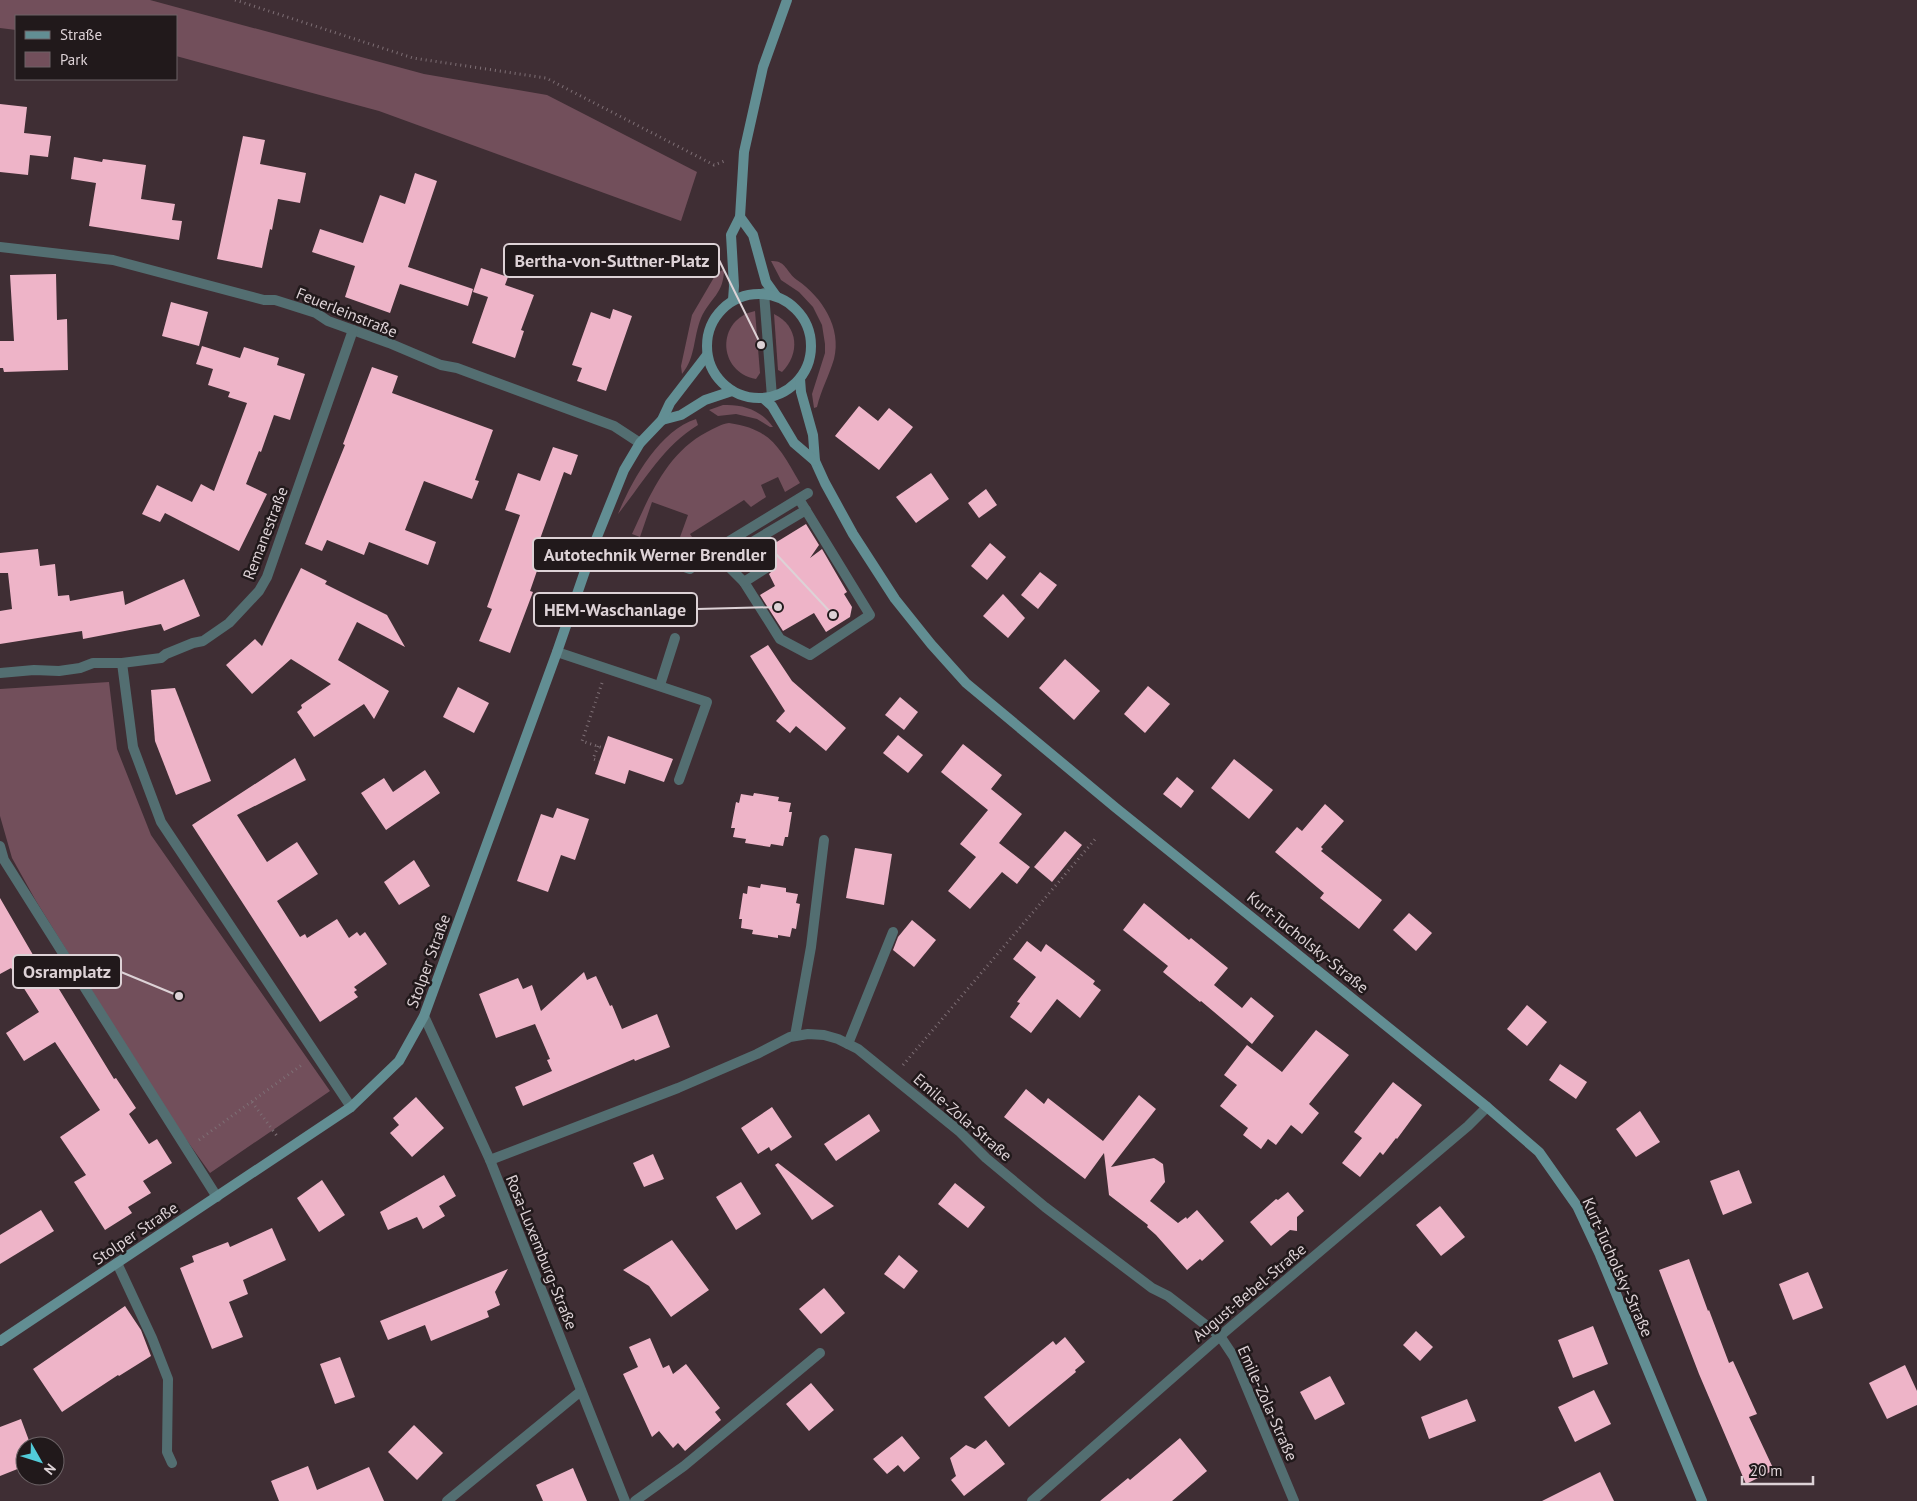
<svg xmlns="http://www.w3.org/2000/svg" width="1917" height="1501" font-family="'PT Sans',sans-serif">
  <style>
    .green { fill: #724f5b }
    .building { fill: #eeb4c8 }
    .lines { fill: none; stroke-linecap: round; stroke-linejoin: round }
    .path { stroke: #7e6f75; stroke-width: 3; stroke-dasharray: 1 4; stroke-linecap: butt }
    .service { stroke: #536e71; stroke-width: 10 }
    .minor { stroke: #536e71; stroke-width: 10 }
    .secondary { stroke: #628e93; stroke-width: 10 }
    .labels { text-anchor: middle; stroke-width: 5; stroke-linejoin: round; paint-order: stroke }
    .street-label { font-size: 16px; fill: #ddd2d6; stroke: #21191b }
    .leader { fill: none; stroke: #ddd2d6; stroke-width: 2 }
    .callout-dot { fill: #ddd2d6; stroke: #21191b; stroke-width: 2 }
    .callout { fill: #21191b; stroke: #ddd2d6; stroke-width: 2 }
    .callout-label { font-size: 18px; text-anchor: middle; font-weight: bold; fill: #ddd2d6 }
  </style>
  <rect width="100%" height="100%" fill="#3f2e34"/>
  <!-- green -->
  <g class="green">
    <polygon points="0,0 150,0 424,74 547,95 697,172 681,221 379,111 176,56 176,16 16,16 16,30 0,28"/>
    <path d="M771,261C786,260 786,272 797,280C822,297 842,328 834,359C829,376 821,390 817,407L814,408L812,394L825,353V344L822,325L813,307L799,292L781,280Z"/>
    <path d="M724,269C724,294 710,298 701,318C693,338 696,357 682,374L681,366L692,315L716,274Z"/>
    <path d="M755,311L760,373L756,379C717,372 716,319 755,311Z"/>
    <path d="M774,314C799,326 800,354 782,372L778,370Z"/>
    <path d="M723,405C743,404 761,410 773,427H770L757,419L736,414L718,416L709,410Z"/>
    <path d="M696,419L698,425C663,446 643,483 618,514C632,480 659,431 696,419Z"/>
    <path d="M729,423C772,429 780,449 800,483L785,492L778,477L761,485L766,497L751,507L744,500L690,534L700,549C691,556 684,556 675,551L688,515L652,502L640,537L632,534C650,495 667,453 707,432C715,428 721,424 729,423Z"/>
    <polygon points="109,682 117,749 151,835 330,1091 210,1173 168,1114 36,901 12,858 0,816 0,689"/>
  </g>
  <!-- building -->
  <g class="building">
    <polygon points="0,104 27,107 24,133 51,136 48,157 30,155 28,175 0,172"/>
    <polygon points="243,136 265,140 260,164 306,173 300,203 278,199 272,230 270,229 262,268 217,259"/>
    <polygon points="74,157 102,162 103,159 146,165 141,199 175,204 172,220 182,221 179,240 89,226 96,183 71,179"/>
    <polygon points="415,173 437,181 408,267 473,289 468,306 400,284 390,313 345,297 355,266 312,252 320,229 363,243 380,195 405,204"/>
    <polygon points="481,268 508,277 505,285 534,295 521,330 524,331 515,358 472,343 488,297 473,292"/>
    <polygon points="56,274 57,320 67,319 68,370 4,372 3,368 0,368 0,341 14,341 10,275"/>
    <polygon points="171,302 208,312 199,346 162,336"/>
    <polygon points="613,309 632,316 606,391 577,381 582,368 572,365 591,312 610,319"/>
    <polygon points="202,346 240,358 244,347 279,358 277,365 305,374 290,420 274,415 261,452 259,451 246,484 267,494 239,551 165,513 160,522 142,514 157,485 192,502 201,484 214,491 236,433 247,403 228,397 230,392 208,385 213,369 196,364"/>
    <polygon points="372,367 398,376 392,393 493,430 475,480 479,481 472,499 424,481 405,530 436,542 428,565 369,542 364,555 327,540 322,551 305,544 345,445 343,444"/>
    <polygon points="859,406 878,421 889,408 913,427 879,470 835,436"/>
    <polygon points="553,447 578,455 571,475 564,472 540,539 547,542 530,591 533,592 510,653 479,641 492,609 487,607 520,515 505,510 518,473 540,481"/>
    <polygon points="931,473 949,499 916,523 896,497"/>
    <polygon points="986,489 997,505 979,518 968,503"/>
    <polygon points="806,524 819,545 810,558 822,549 847,592 844,594 852,607 850,617 826,632 814,613 783,631 760,595 775,586 769,574 772,571 772,565 769,562 762,562 757,554"/>
    <polygon points="990,543 1006,557 987,580 971,566"/>
    <polygon points="38,549 40,566 55,564 58,596 69,595 70,601 123,591 125,605 184,579 200,616 164,631 161,624 83,639 82,631 0,644 0,611 12,609 8,573 0,573 0,553"/>
    <polygon points="301,568 327,581 325,584 387,615 405,647 357,622 338,660 389,691 374,719 364,704 314,737 297,712 302,708 301,705 331,684 291,659 252,694 226,665 255,639 262,646"/>
    <polygon points="1040,572 1057,585 1038,609 1021,595"/>
    <polygon points="1003,594 1025,618 1008,638 983,616"/>
    <polygon points="768,645 792,681 846,728 826,751 796,726 790,733 776,721 785,711 750,656"/>
    <polygon points="1065,659 1100,691 1074,720 1039,688"/>
    <polygon points="1148,686 1170,704 1145,733 1124,714"/>
    <polygon points="458,687 489,703 474,733 443,717"/>
    <polygon points="175,688 211,781 176,795 155,741 151,690"/>
    <polygon points="900,697 918,712 904,730 885,715"/>
    <polygon points="898,735 923,755 908,773 883,753"/>
    <polygon points="608,736 673,759 664,782 629,770 625,784 595,774"/>
    <polygon points="963,744 1002,775 991,789 1022,814 999,843 1030,867 1017,884 1002,872 970,909 948,891 976,857 960,844 988,810 941,772"/>
    <polygon points="295,758 306,780 237,815 267,862 297,842 318,874 277,901 300,937 305,934 307,938 337,919 349,938 357,932 360,936 365,932 387,964 354,987 357,990 354,992 358,997 320,1022 192,825"/>
    <polygon points="1234,759 1273,790 1249,819 1211,788"/>
    <polygon points="425,770 440,793 386,830 361,793 384,778 393,792"/>
    <polygon points="1177,777 1194,791 1181,808 1163,794"/>
    <polygon points="754,793 779,797 778,801 791,803 789,812 792,812 788,837 785,837 783,846 771,844 770,847 745,843 746,839 733,837 735,828 731,828 736,802 739,803 741,794 753,796"/>
    <polygon points="1325,804 1344,821 1321,847 1323,849 1321,851 1382,900 1359,929 1320,898 1324,893 1275,852 1297,827 1302,831"/>
    <polygon points="557,808 589,819 575,860 561,855 548,892 517,881 541,814 553,818"/>
    <polygon points="1065,831 1082,845 1052,882 1034,867"/>
    <polygon points="855,848 892,854 884,905 846,898"/>
    <polygon points="414,860 430,886 399,905 384,882"/>
    <polygon points="761,884 786,888 786,892 798,894 796,903 800,904 796,929 792,928 790,937 778,935 778,938 752,934 753,930 741,928 742,919 739,919 743,893 747,894 748,886 760,888"/>
    <polygon points="0,898 36,960 40,958 114,1079 116,1078 136,1108 129,1114 149,1144 157,1139 172,1163 143,1181 151,1193 128,1207 132,1213 105,1230 74,1182 86,1175 60,1137 100,1110 55,1042 24,1061 6,1033 39,1012 11,968 0,974"/>
    <polygon points="1144,903 1189,940 1191,938 1228,968 1214,985 1242,1008 1251,997 1274,1016 1252,1044 1201,1001 1200,1002 1163,972 1168,966 1123,930"/>
    <polygon points="1409,913 1432,933 1416,951 1393,930"/>
    <polygon points="912,920 936,940 914,967 893,950 898,937"/>
    <polygon points="1027,941 1041,952 1046,944 1095,981 1093,984 1101,990 1080,1018 1057,999 1031,1033 1010,1017 1020,1003 1017,1002 1036,977 1013,959"/>
    <polygon points="584,972 587,980 596,976 610,1006 612,1005 622,1029 657,1014 670,1047 635,1061 634,1059 523,1106 515,1087 552,1071 547,1060 550,1059 535,1024 496,1038 479,994 518,978 523,989 532,985 541,1011"/>
    <polygon points="1527,1005 1547,1022 1527,1046 1507,1029"/>
    <polygon points="1316,1030 1349,1055 1309,1104 1319,1113 1302,1134 1291,1125 1276,1145 1268,1139 1261,1149 1243,1135 1248,1128 1220,1106 1237,1085 1224,1075 1247,1045 1282,1072"/>
    <polygon points="1560,1064 1587,1082 1576,1099 1549,1080"/>
    <polygon points="1393,1082 1422,1105 1397,1139 1396,1138 1383,1155 1380,1152 1360,1177 1342,1163 1362,1138 1354,1132"/>
    <polygon points="1026,1089 1044,1104 1048,1098 1103,1141 1139,1095 1156,1109 1111,1167 1154,1158 1163,1164 1165,1182 1150,1201 1178,1223 1186,1217 1187,1219 1197,1210 1224,1241 1202,1261 1200,1259 1187,1270 1156,1235 1147,1227 1148,1225 1109,1195 1104,1153 1085,1179 1004,1117"/>
    <polygon points="416,1097 444,1128 412,1157 390,1133 399,1125 393,1118"/>
    <polygon points="772,1107 792,1137 771,1151 769,1147 758,1154 741,1128"/>
    <polygon points="1640,1111 1660,1142 1636,1157 1616,1129"/>
    <polygon points="869,1114 880,1131 836,1161 824,1144"/>
    <polygon points="653,1154 664,1179 644,1187 633,1163"/>
    <polygon points="778,1163 834,1206 812,1220 775,1165"/>
    <polygon points="1739,1170 1752,1203 1723,1215 1710,1181"/>
    <polygon points="444,1175 456,1196 439,1206 445,1216 423,1229 417,1217 388,1230 380,1212"/>
    <polygon points="322,1180 345,1215 319,1232 297,1198"/>
    <polygon points="741,1182 761,1214 736,1230 716,1197"/>
    <polygon points="955,1183 985,1207 968,1228 938,1204"/>
    <polygon points="1288,1192 1304,1211 1297,1217 1297,1231 1290,1230 1271,1246 1250,1222 1276,1199 1278,1200"/>
    <polygon points="1440,1206 1465,1237 1441,1256 1416,1225"/>
    <polygon points="41,1210 54,1231 0,1264 0,1235"/>
    <polygon points="272,1228 286,1260 243,1280 248,1294 229,1302 243,1337 212,1349 180,1268 194,1262 192,1256 228,1242 230,1247"/>
    <polygon points="672,1240 709,1290 671,1317 649,1286 623,1270"/>
    <polygon points="899,1255 918,1271 904,1289 884,1274"/>
    <polygon points="1689,1259 1708,1311 1709,1310 1729,1363 1733,1361 1757,1414 1749,1417 1774,1470 1746,1484 1699,1374 1659,1270"/>
    <polygon points="508,1269 495,1292 500,1305 487,1311 489,1317 431,1341 425,1325 388,1340 380,1321"/>
    <polygon points="1808,1272 1823,1308 1793,1320 1779,1284"/>
    <polygon points="824,1288 845,1313 821,1334 799,1309"/>
    <polygon points="125,1306 141,1330 151,1356 119,1376 118,1375 62,1412 33,1369"/>
    <polygon points="1593,1326 1608,1364 1573,1378 1558,1340"/>
    <polygon points="1416,1331 1433,1347 1420,1361 1403,1345"/>
    <polygon points="1065,1337 1085,1362 1075,1370 1076,1372 1009,1427 984,1397 1053,1341 1056,1345"/>
    <polygon points="650,1338 663,1368 669,1365 673,1374 686,1364 720,1408 715,1412 721,1420 685,1451 678,1443 673,1448 659,1431 652,1437 623,1374 638,1367 629,1347"/>
    <polygon points="340,1357 355,1397 335,1404 320,1364"/>
    <polygon points="1905,1365 1917,1391 1917,1405 1887,1419 1869,1383"/>
    <polygon points="1330,1376 1345,1404 1315,1420 1300,1392"/>
    <polygon points="811,1383 834,1410 809,1431 786,1404"/>
    <polygon points="1594,1390 1611,1424 1575,1442 1558,1407"/>
    <polygon points="1467,1399 1476,1421 1429,1439 1421,1417"/>
    <polygon points="21,1419 31,1446 25,1446 25,1466 0,1476 0,1427"/>
    <polygon points="414,1425 443,1453 417,1480 388,1452"/>
    <polygon points="902,1436 920,1458 904,1472 898,1465 887,1474 873,1459"/>
    <polygon points="1180,1438 1207,1471 1172,1501 1100,1501 1128,1478 1130,1480"/>
    <polygon points="986,1440 1005,1464 964,1496 951,1480 956,1476 950,1458 966,1445 975,1449"/>
    <polygon points="308,1466 317,1490 369,1467 384,1501 279,1501 271,1481"/>
    <polygon points="573,1468 587,1501 543,1501 536,1485"/>
    <polygon points="1600,1472 1614,1501 1542,1501"/>
  </g>
  <g class="lines">
    <!-- path -->
    <g class="path">
      <polyline points="235,0 413,58 546,78 714,165 727,160"/>
      <polyline points="602,683 582,741 603,748"/>
      <polyline points="598,746 593,759 599,761"/>
      <polyline points="903,1065 1097,837"/>
      <polyline points="252,1102 277,1136"/>
      <polyline points="199,1140 303,1064"/>
    </g>
    <!-- service -->
    <g class="service">
      <polyline points="764,293 772,397"/>
      <polyline points="595,542 622,544 690,569 708,554 808,493"/>
      <polyline points="708,554 722,560 744,582 780,639 810,655 870,615 799,499"/>
      <polyline points="722,560 806,510"/>
      <polyline points="744,582 766,568"/>
      <polyline points="557,652 707,702 679,780"/>
      <polyline points="660,685 675,638"/>
      <polyline points="795,1036 811,947 824,840"/>
      <polyline points="848,1044 893,932"/>
      <polyline points="117,1263 152,1338 168,1379 167,1452 172,1463"/>
      <polyline points="635,1501 684,1466 820,1353"/>
    </g>
    <!-- minor -->
    <g class="minor">
      <polyline points="0,247 113,260 264,300 275,300 316,313 328,321 389,343 441,365 457,368 614,426 640,443"/>
      <polyline points="122,663 133,747 161,822 351,1107"/>
      <polyline points="0,673 34,670 59,671 80,668 93,663 122,663 161,658 166,654 193,643 203,641 229,623 259,591 267,577 353,330"/>
      <polyline points="0,846 4,860 217,1197"/>
      <polyline points="424,1016 490,1160 625,1501"/>
      <polyline points="490,1160 678,1088 757,1054 790,1037 808,1034 824,1035 838,1039 858,1049 959,1131 986,1158 1045,1207 1152,1288 1168,1296 1220,1336 1234,1357 1294,1501"/>
      <polyline points="447,1501 581,1391"/>
      <polyline points="1032,1501 1220,1336 1468,1126 1487,1107"/>
    </g>
    <!-- secondary -->
    <g class="secondary">
      <polyline points="740,217 753,235 766,282 776,296"/>
      <circle cx="759" cy="346" r="52"/>
      <polyline points="733,300 734,286 731,235 740,217 744,152 763,67 787,0"/>
      <polyline points="800,379 801,392 813,435 815,461 825,483 853,534 895,599 931,644 966,683 1116,808 1487,1107 1539,1152 1577,1206 1600,1255 1702,1501"/>
      <polyline points="763,398 772,406 794,443 815,461"/>
      <polyline points="662,420 681,415 705,400 732,391"/>
      <polyline points="0,1341 351,1107 399,1061 424,1016 557,652 595,542 624,470 640,443 662,420 670,403 707,355"/>
    </g>
  </g>
  <g class="labels">
    <!-- street labels -->
    <g class="street-label">
      <text transform="translate(347 312) rotate(22)" y="6">Feuerleinstraße</text>
      <text transform="translate(265 533) rotate(-69)" y="6">Remanestraße</text>
      <text transform="translate(1308 942) rotate(39)" y="6">Kurt-Tucholsky-Straße</text>
      <text transform="translate(428 961) rotate(-70)" y="6">Stolper Straße</text>
      <text transform="translate(963 1117) rotate(41)" y="6">Emile-Zola-Straße</text>
      <text transform="translate(135 1233) rotate(-34)" y="6">Stolper Straße</text>
      <text transform="translate(542 1252) rotate(68)" y="6">Rosa-Luxemburg-Straße</text>
      <text transform="translate(1618 1267) rotate(66)" y="6">Kurt-Tucholsky-Straße</text>
      <text transform="translate(1249 1292) rotate(-40)" y="6">August-Bebel-Straße</text>
      <text transform="translate(1268 1403) rotate(66)" y="6">Emile-Zola-Straße</text>
    </g>
  </g>
  <!-- callouts -->
  <path class="leader" d="M761 345L719 260M833 615L776 554M778 607L697 609M179 996L121 972"/>
  <g class="callout-dot">
    <circle cx="761" cy="345" r="5"/>
    <circle cx="833" cy="615" r="5"/>
    <circle cx="778" cy="607" r="5"/>
    <circle cx="179" cy="996" r="5"/>
  </g>
  <g class="callout">
    <rect x="504" y="244" width="215" height="33" rx="5"/>
    <rect x="533" y="538" width="243" height="33" rx="5"/>
    <rect x="534" y="593" width="163" height="33" rx="5"/>
    <rect x="13" y="955" width="108" height="33" rx="5"/>
  </g>
  <g class="callout-label">
    <text x="612" y="267">Bertha-von-Suttner-Platz</text>
    <text x="655" y="561">Autotechnik Werner Brendler</text>
    <text x="615" y="616">HEM-Waschanlage</text>
    <text x="67" y="978">Osramplatz</text>
  </g>
  <!-- legend -->
  <rect x="15" y="15" width="162" height="65" fill="#21191b" stroke="#6c6366"/>
  <rect x="25" y="31" width="25" height="8" fill="#628e93" stroke="#6c6366"/>
  <text x="60" y="40" font-size="15" fill="#ddd2d6">Straße</text>
  <rect x="25" y="52" width="25" height="15" fill="#724f5b" stroke="#6c6366"/>
  <text x="60" y="65" font-size="15" fill="#ddd2d6">Park</text>
  <!-- north arrow -->
  <g transform="translate(40 1461) rotate(129)"><circle r="24" fill="#21191b" stroke="#6c6366"/>
  <path d="M0-4L9 19L0 12L-9 19Z" fill="#52cbd9"/>
  <text y="-8" font-size="14" font-weight="bold" text-anchor="middle" fill="#ddd2d6">N</text>
  </g>
  <!-- scale -->
  <path d="M1742 1476v8h71v-8" fill="none" stroke="#ddd2d6" stroke-width="2.5"/>
  <text x="1750" y="1476" font-size="15" fill="#ddd2d6" stroke="#21191b" stroke-width="4" paint-order="stroke">20 m</text>
</svg>
